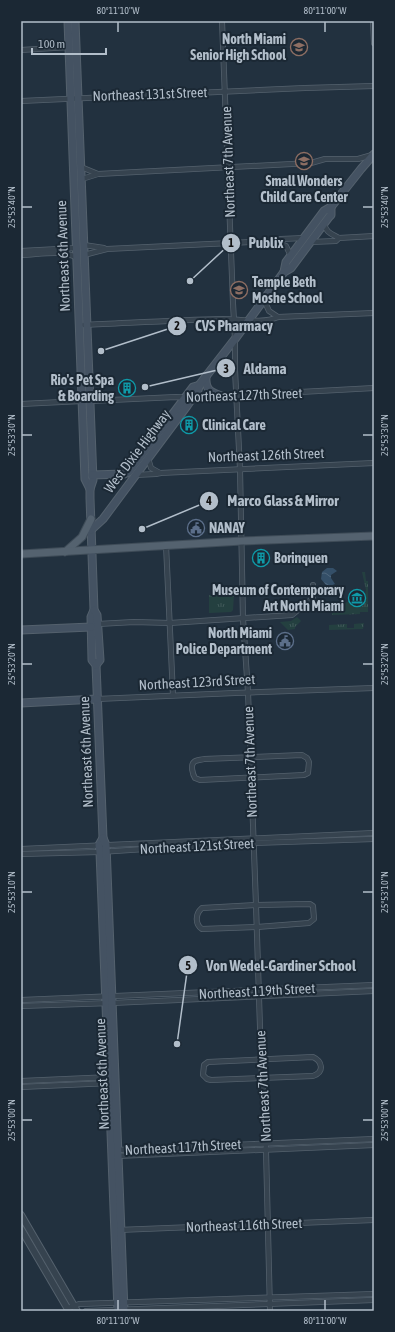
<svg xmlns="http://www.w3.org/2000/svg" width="395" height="1332" font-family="'Asap Condensed',sans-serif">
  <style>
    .grass { fill: url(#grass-tufts) }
    .water { fill: url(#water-waves) }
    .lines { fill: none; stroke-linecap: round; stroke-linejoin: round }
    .minor-casing { stroke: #54616d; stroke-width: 6 }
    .tertiary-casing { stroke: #54616d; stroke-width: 8 }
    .secondary-casing { stroke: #54616d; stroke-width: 9 }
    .primary-casing { stroke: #3f4c58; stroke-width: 9 }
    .minor { stroke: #36434f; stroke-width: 4.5 }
    .tertiary { stroke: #36434f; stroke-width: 6 }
    .secondary { stroke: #445262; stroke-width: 7 }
    .primary { stroke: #54626f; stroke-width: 7 }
    .ticks { fill: none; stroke: #b2beca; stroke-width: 1.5 }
    .labels { text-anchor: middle; stroke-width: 4; stroke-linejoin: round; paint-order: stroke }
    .poi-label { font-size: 14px; font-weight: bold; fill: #b2beca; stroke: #1b2834; text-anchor: end }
    .street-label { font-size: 14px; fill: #b2beca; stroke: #1b2834 }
    .leader { fill: none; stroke: #b2beca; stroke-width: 1.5 }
    .callout-dot { fill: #b2beca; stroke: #1b2834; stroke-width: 1.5 }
    .mark-label { font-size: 12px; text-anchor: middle; font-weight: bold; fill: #111 }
    .callout-label { font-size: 15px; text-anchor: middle; font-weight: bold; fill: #b2beca; stroke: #1b2834; stroke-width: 4; stroke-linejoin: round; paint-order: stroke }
    .neatline { fill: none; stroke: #b2beca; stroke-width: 1.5 }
    .ticks-label { font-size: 10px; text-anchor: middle; fill: #b2beca }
  </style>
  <defs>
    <pattern id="grass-tufts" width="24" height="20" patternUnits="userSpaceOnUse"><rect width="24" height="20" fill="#244040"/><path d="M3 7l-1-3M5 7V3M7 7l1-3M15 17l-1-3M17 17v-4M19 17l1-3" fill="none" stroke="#415a5a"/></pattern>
    <pattern id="water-waves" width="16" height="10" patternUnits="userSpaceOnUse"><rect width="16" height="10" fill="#344f68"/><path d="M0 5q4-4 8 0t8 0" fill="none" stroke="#4f677c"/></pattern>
  </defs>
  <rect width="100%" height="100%" fill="#22313f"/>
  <!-- grass -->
  <g class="grass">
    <polygon points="362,572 365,572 366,581 368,581 368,612 360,612 360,614 332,615 332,612 350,600 363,606 366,590"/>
    <polygon points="220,592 221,594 234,594 233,610 231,612 209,613 209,595 218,595 218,593"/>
    <polygon points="297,617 301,621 295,627 295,629 288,630 280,622 291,621"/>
    <polygon points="364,623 363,629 329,630 329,625 347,624 347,628 354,628 354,624"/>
  </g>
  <!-- water -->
  <polygon class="water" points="327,568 333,568 337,571 331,575 331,578 335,584 330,586 326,585 321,579 322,572"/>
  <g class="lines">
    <!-- minor casing -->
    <g class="minor-casing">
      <g id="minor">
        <polyline points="222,21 233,303 235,339 235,370 240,469 243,619 248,692 256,905 261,1058 266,1150 270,1311"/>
        <polyline points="373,21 374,43"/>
        <polyline points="21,50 70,47"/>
        <polyline points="21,101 305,88 374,86"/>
        <polyline points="81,167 98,174"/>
        <polyline points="82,179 98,174 311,163 325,159 358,159 372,155"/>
        <path d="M324,223C326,233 332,234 339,238"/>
        <polyline points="274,241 286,246 291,256"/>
        <polyline points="311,242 336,241 339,238 374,236"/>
        <polyline points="84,245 104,248"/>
        <polyline points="21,251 77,248"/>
        <path d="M21,255C37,255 63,249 77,258"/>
        <polyline points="84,255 107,249 274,241 281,239 304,238"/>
        <polyline points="264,300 269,311 278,317"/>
        <path d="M84,325C130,323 177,320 223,319C239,319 263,324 278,317L374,313"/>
        <polyline points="90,401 176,397 192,398 374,388"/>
        <polyline points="21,404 82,401"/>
        <polyline points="148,458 151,468 160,473"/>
        <polyline points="135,475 156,474 160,473 374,463"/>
        <polyline points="166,545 173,695"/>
        <polyline points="98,624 134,622 170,623 292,615 313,598 313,585"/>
        <polyline points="97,699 235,693 374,688"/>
        <path d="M302,755L307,758L309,762L308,773L304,775L200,780L195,778C193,775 190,765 194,762C196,760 201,760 204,759Z"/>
        <polyline points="21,849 374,833"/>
        <polyline points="21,854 100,852 221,844 374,839"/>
        <path d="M310,904L313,906L314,919L309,923L257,927L202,929C195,924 195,914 202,908L256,905Z"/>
        <polyline points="21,1000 374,985"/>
        <polyline points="21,1006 112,1003 374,991"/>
        <path d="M313,1057C322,1061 325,1072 313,1076L211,1080L207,1079L203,1075L204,1065L208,1062Z"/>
        <polyline points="21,1081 111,1077"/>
        <polyline points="21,1087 111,1083"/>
        <polyline points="116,1150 374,1139"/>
        <polyline points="117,1156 374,1145"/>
        <polyline points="118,1230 374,1220"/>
        <polyline points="68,1308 79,1304 374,1294"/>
        <polyline points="86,1311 374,1300"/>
      </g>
    </g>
    <!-- tertiary casing -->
    <g class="tertiary-casing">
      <g id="tertiary">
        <polyline points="21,1215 77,1311"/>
        <polyline points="21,1229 69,1311"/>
      </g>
    </g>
    <!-- secondary casing -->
    <g class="secondary-casing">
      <g id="secondary">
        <polyline points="68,21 85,479 90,489"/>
        <polyline points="75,21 93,480 90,489 90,498 94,610 91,617 92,660 96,665 97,689 103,838 99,845 100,852 118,1311"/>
        <polyline points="284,272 286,262 324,211 331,207 361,169 374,154"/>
        <path d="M206,376C205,392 212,392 224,397"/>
        <polyline points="92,475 124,474 129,472 193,387 200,385"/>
        <polyline points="91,530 103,519 187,406 198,390 200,384 235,339 284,272 291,268 329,217 331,215 331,207"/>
        <polyline points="94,610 97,615 100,660 96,665"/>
        <polyline points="21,630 91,627"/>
        <polyline points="21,703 97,699"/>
        <polyline points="103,838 106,845 124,1311"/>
      </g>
    </g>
    <!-- primary casing -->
    <g class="primary-casing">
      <g id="primary">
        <polyline points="65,552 82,537 91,519"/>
        <polyline points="21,554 242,541 374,536"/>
      </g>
    </g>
    <!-- minor -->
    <use href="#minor" class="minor"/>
    <!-- tertiary -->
    <use href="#tertiary" class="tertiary"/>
    <!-- secondary -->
    <use href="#secondary" class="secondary"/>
    <!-- primary -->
    <use href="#primary" class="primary"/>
  </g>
  <!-- ticks -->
  <path class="ticks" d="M118,22V32M325,22V32M22,207H32M363,207H373M22,435H32M363,435H373M22,664H32M363,664H373M22,892H32M363,892H373M22,1120H32M363,1120H373M118,1300V1310M325,1300V1310"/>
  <!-- icons -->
  <defs>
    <g id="school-ring" transform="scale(0.9)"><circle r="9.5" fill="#1b2834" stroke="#8d6e63" stroke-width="1.5"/><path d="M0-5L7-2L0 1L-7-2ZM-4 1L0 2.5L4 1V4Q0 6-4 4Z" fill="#8d6e63"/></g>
    <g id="building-ring" transform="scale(0.9)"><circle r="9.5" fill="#1b2834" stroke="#0f9aa8" stroke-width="1.5"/><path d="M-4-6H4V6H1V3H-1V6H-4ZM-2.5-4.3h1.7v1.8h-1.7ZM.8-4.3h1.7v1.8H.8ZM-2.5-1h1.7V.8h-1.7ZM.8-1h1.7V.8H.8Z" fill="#0f9aa8"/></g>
    <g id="civic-ring" transform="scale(0.9)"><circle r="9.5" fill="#1b2834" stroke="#5c6f8a" stroke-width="1.5"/><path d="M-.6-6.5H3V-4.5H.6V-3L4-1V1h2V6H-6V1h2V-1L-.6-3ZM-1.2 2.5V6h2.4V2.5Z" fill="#5c6f8a"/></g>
    <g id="museum-ring" transform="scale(0.9)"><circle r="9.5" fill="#1b2834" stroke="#0f9aa8" stroke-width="1.5"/><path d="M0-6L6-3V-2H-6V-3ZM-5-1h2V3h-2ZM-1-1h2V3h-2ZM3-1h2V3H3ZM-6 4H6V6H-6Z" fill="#0f9aa8"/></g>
  </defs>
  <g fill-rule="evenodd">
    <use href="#school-ring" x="299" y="47"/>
    <use href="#school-ring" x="304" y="161"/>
    <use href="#school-ring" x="239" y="290"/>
    <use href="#building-ring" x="127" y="388"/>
    <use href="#building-ring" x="189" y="425"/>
    <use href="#civic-ring" x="196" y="528"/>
    <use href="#building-ring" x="261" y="558"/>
    <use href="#museum-ring" x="357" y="598"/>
    <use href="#civic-ring" x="285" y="641"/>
  </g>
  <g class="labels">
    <!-- poi labels -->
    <g class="poi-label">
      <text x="286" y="44">North Miami<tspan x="286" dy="16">Senior High School</tspan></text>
      <text x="304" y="186" text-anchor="middle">Small Wonders<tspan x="304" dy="16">Child Care Center</tspan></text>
      <text x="252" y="287" text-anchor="start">Temple Beth<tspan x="252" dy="16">Moshe School</tspan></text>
      <text x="114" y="385">Rio's Pet Spa<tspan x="114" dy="16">&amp; Boarding</tspan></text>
      <text x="202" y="430" text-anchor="start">Clinical Care</text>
      <text x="209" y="533" text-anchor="start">NANAY</text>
      <text x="274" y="563" text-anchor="start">Borinquen</text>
      <text x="344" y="595">Museum of Contemporary<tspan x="344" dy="16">Art North Miami</tspan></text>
      <text x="272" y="638">North Miami<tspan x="272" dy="16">Police Department</tspan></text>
    </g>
    <!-- street labels -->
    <g class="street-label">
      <text transform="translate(150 94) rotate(-2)" y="5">Northeast 131st Street</text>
      <text transform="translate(228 162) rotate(-92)" y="5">Northeast 7th Avenue</text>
      <text transform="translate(63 256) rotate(-92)" y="5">Northeast 6th Avenue</text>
      <text transform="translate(244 395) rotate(-2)" y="5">Northeast 127th Street</text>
      <text transform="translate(137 451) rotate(-53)" y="5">West Dixie Highway</text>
      <text transform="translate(266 455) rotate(-2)" y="5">Northeast 126th Street</text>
      <text transform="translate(197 682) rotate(-3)" y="5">Northeast 123rd Street</text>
      <text transform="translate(86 752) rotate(-92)" y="5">Northeast 6th Avenue</text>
      <text transform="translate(250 762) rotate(-92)" y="5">Northeast 7th Avenue</text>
      <text transform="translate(197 846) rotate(-3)" y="5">Northeast 121st Street</text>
      <text transform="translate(257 991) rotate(-3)" y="5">Northeast 119th Street</text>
      <text transform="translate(102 1074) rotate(-92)" y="5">Northeast 6th Avenue</text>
      <text transform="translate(263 1086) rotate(-93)" y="5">Northeast 7th Avenue</text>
      <text transform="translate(183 1147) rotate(-3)" y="5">Northeast 117th Street</text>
      <text transform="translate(244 1225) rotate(-2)" y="5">Northeast 116th Street</text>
    </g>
  </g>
  <!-- callouts -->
  <path class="leader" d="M190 281L231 243M101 351L177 326M145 387L226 368M142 529L209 501M177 1044L188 965"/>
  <g class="callout-dot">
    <circle cx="190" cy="281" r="4"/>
    <circle cx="101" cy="351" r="4"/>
    <circle cx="145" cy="387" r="4"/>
    <circle cx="142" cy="529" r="4"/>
    <circle cx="177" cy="1044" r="4"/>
    <circle cx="231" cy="243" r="10"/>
    <circle cx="177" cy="326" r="10"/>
    <circle cx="226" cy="368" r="10"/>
    <circle cx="209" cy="501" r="10"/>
    <circle cx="188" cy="965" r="10"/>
  </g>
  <g class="mark-label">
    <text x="231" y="247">1</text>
    <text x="177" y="330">2</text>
    <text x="226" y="373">3</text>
    <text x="209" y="505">4</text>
    <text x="188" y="970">5</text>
  </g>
  <g class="callout-label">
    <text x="266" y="248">Publix</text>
    <text x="234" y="331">CVS Pharmacy</text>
    <text x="265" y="374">Aldama</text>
    <text x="283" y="506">Marco Glass &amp; Mirror</text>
    <text x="281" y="971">Von Wedel-Gardiner School</text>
  </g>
  <!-- border -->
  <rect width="395" height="1332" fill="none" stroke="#1b2834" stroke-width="44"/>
  <!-- scale -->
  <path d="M32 48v6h74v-6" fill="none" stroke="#b2beca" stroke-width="2"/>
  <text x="38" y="48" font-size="12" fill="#b2beca" stroke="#1b2834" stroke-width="3" paint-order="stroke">100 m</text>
  <rect x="22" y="22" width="351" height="1288" class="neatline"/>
  <g class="ticks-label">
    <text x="118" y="14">80°11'10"W</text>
    <text x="325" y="14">80°11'00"W</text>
    <text transform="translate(11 207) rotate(-90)" y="4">25°53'40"N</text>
    <text transform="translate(384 207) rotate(-90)" y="4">25°53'40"N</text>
    <text transform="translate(11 435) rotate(-90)" y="4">25°53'30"N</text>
    <text transform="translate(384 435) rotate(-90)" y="4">25°53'30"N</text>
    <text transform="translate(11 664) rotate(-90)" y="4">25°53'20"N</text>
    <text transform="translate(384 664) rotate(-90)" y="4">25°53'20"N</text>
    <text transform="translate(11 892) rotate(-90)" y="4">25°53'10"N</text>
    <text transform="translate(384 892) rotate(-90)" y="4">25°53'10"N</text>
    <text transform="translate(11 1120) rotate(-90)" y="4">25°53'00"N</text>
    <text transform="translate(384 1120) rotate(-90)" y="4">25°53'00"N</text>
    <text x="118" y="1324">80°11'10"W</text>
    <text x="325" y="1324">80°11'00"W</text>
  </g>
</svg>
